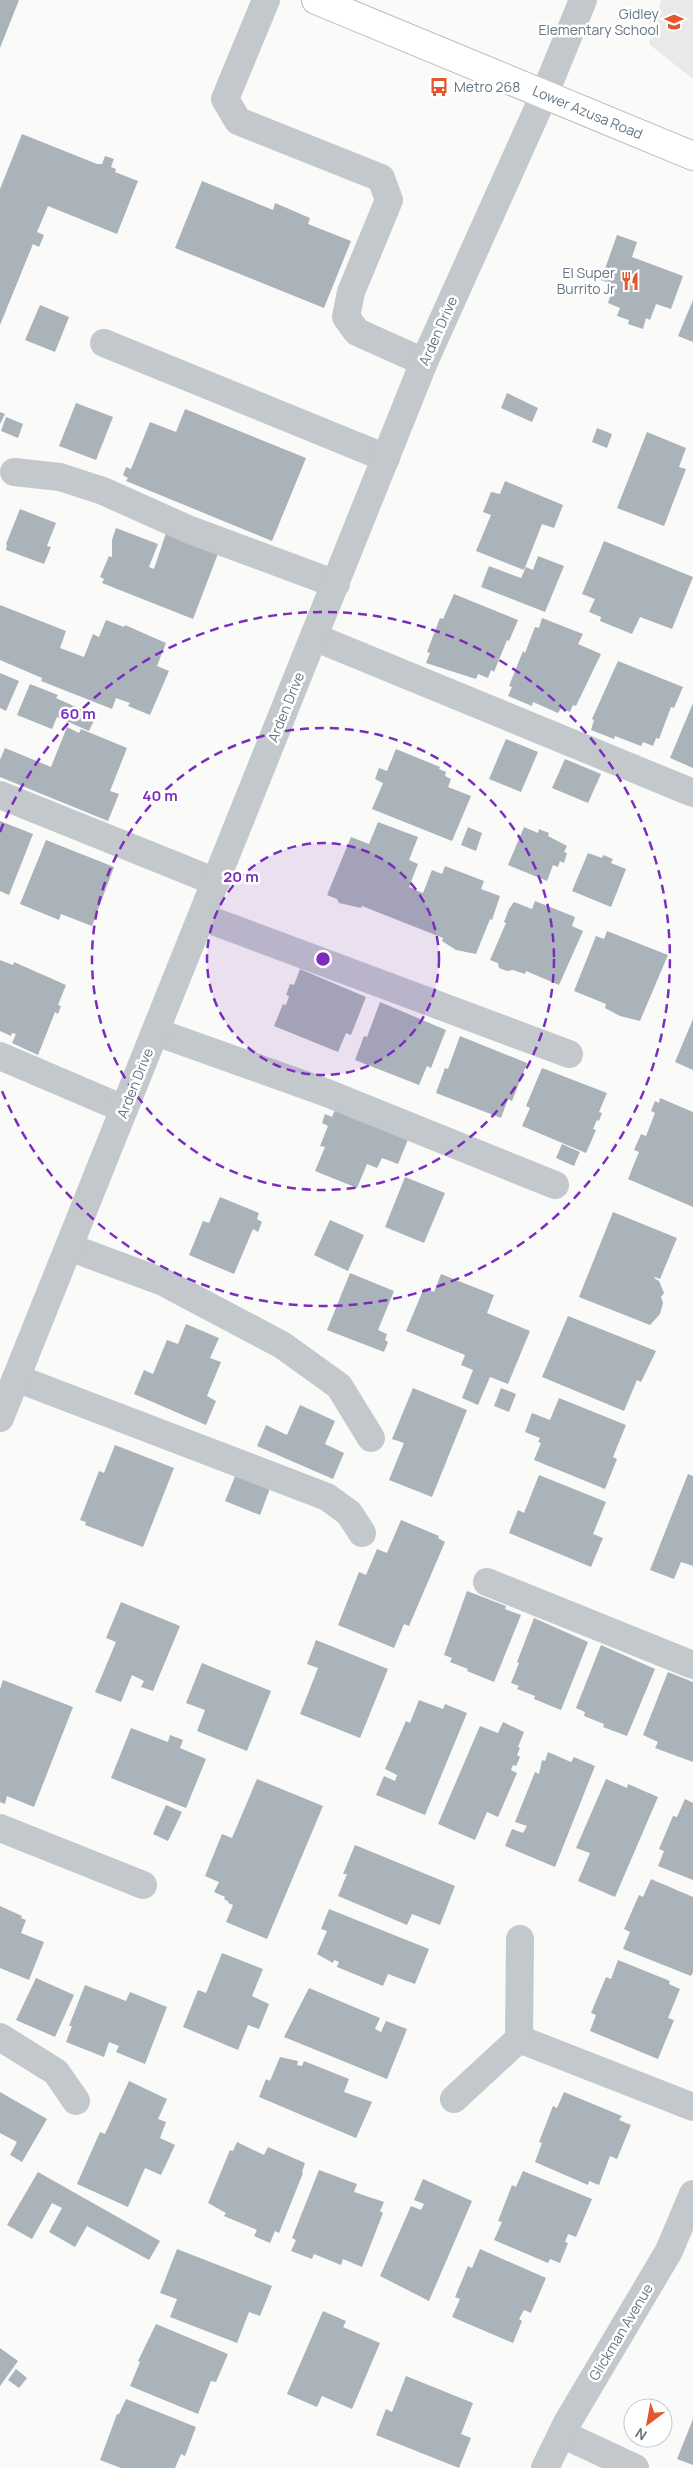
<svg xmlns="http://www.w3.org/2000/svg" width="693" height="2468" font-family="Manrope,sans-serif">
  <style>
    .built { fill: #e8e9e9 }
    .building { fill: #aab3b9 }
    .lines { fill: none; stroke-linecap: round; stroke-linejoin: round }
    .major-casing { stroke: #b5babe; stroke-width: 30 }
    .minor { stroke: #c3c8cc; stroke-width: 28 }
    .major { stroke: #fff; stroke-width: 28 }
    .ring { fill: none; stroke: #7b2cbf; stroke-width: 2.5; stroke-dasharray: 9 6 }
    .labels { text-anchor: middle; stroke-width: 5; stroke-linejoin: round; paint-order: stroke }
    .poi-label { font-size: 14px; fill: #657683; stroke: #fff; text-anchor: end }
    .street-label { font-size: 14px; fill: #657683; stroke: #fff }
    .centre { fill: #7b2cbf; stroke: #fff; stroke-width: 2.5 }
    .ring-label { font-size: 15px; text-anchor: middle; font-weight: bold; fill: #7b2cbf; stroke: #fff; stroke-width: 5; stroke-linejoin: round; paint-order: stroke }
  </style>
  <rect width="100%" height="100%" fill="#fafaf8"/>
  <!-- built -->
  <polygon class="built" points="661,0 693,0 693,79 649,44"/>
  <!-- building -->
  <g class="building">
    <polygon points="0,0 19,0 0,48"/>
    <polygon points="22,134 97,164 102,164 105,156 114,159 111,167 116,169 115,172 138,181 117,234 48,206 37,232 44,235 39,247 33,244 0,325 0,189"/>
    <polygon points="202,181 273,210 275,203 310,218 308,224 351,241 324,308 175,248"/>
    <polygon points="617,235 637,242 632,257 683,276 671,309 656,304 650,320 646,318 643,329 628,324 629,320 617,316 620,308 608,303 614,285 601,280"/>
    <polygon points="693,300 693,342 678,336"/>
    <polygon points="40,305 69,317 55,352 25,340"/>
    <polygon points="507,393 538,408 532,422 501,408"/>
    <polygon points="76,403 113,417 96,460 59,446"/>
    <polygon points="185,409 306,458 272,541 126,481 128,478 123,475 126,467 131,469 150,422 176,432"/>
    <polygon points="0,412 5,414 0,424"/>
    <polygon points="6,417 23,424 18,438 1,431"/>
    <polygon points="597,428 612,434 607,448 592,442"/>
    <polygon points="647,432 686,448 679,467 686,469 664,526 617,508"/>
    <polygon points="505,481 563,505 554,528 542,524 524,570 476,551 491,515 483,512 491,492 500,494"/>
    <polygon points="20,509 56,523 47,546 51,547 44,564 6,550 7,545 6,544"/>
    <polygon points="116,528 158,544 149,567 154,569 166,533 219,551 193,619 102,583 104,579 100,577 109,556 112,557 112,540"/>
    <polygon points="604,541 693,577 672,629 640,617 632,634 600,621 601,617 589,612 595,599 582,594"/>
    <polygon points="538,556 564,566 545,612 481,587 489,566 521,578 526,567 533,570"/>
    <polygon points="454,594 518,620 509,641 507,640 494,672 491,670 488,678 478,674 476,679 426,663 430,653 427,652 440,618 443,619"/>
    <polygon points="0,605 66,631 60,648 84,657 93,634 99,637 106,620 124,627 125,625 166,643 157,666 169,671 150,715 128,706 130,703 116,698 112,709 41,681 42,678 0,660"/>
    <polygon points="542,618 583,634 578,644 601,654 576,706 573,705 570,712 561,708 558,713 533,702 532,706 508,696 512,687 509,686 523,651 525,653 535,627 539,628"/>
    <polygon points="618,661 683,687 674,708 671,707 659,739 656,738 653,746 643,742 641,746 615,736 614,739 591,730 594,720 592,719"/>
    <polygon points="0,673 19,681 6,711 0,708"/>
    <polygon points="30,684 58,695 56,698 96,716 89,731 57,717 52,729 17,715"/>
    <polygon points="693,703 693,768 670,758"/>
    <polygon points="67,727 79,733 81,729 127,748 110,791 119,794 108,821 0,777 0,760 5,748 51,767"/>
    <polygon points="506,739 538,752 521,792 489,779"/>
    <polygon points="396,749 440,767 439,769 446,772 445,776 451,779 448,787 471,796 452,841 372,809 383,783 375,779 379,768 387,771"/>
    <polygon points="565,759 601,774 588,803 552,788"/>
    <polygon points="0,821 33,834 9,895 0,891"/>
    <polygon points="378,822 418,837 409,860 418,864 409,887 423,893 432,870 442,874 445,866 484,881 481,889 500,896 492,920 490,919 476,954 456,950 442,941 443,938 362,906 361,908 339,903 337,899 327,895 351,837 369,844"/>
    <polygon points="468,827 482,833 476,851 461,845"/>
    <polygon points="524,827 538,833 539,829 549,833 548,836 567,846 564,852 567,853 564,863 560,861 558,867 553,865 547,881 508,865"/>
    <polygon points="46,840 114,867 92,926 61,914 59,920 20,904"/>
    <polygon points="588,853 602,858 603,855 613,859 611,863 626,869 611,907 572,891"/>
    <polygon points="535,901 575,917 572,926 583,931 559,985 526,971 525,974 513,970 507,971 499,968 498,963 490,960 506,923 504,922 509,909 514,902 532,909"/>
    <polygon points="607,931 668,955 640,1021 620,1016 605,1008 606,1004 574,991 596,936 604,939"/>
    <polygon points="0,960 13,965 14,962 66,985 58,1005 61,1006 58,1014 55,1012 38,1055 12,1043 16,1034 12,1033 11,1036 0,1031"/>
    <polygon points="300,969 366,997 351,1035 346,1033 338,1052 274,1026 283,1004 286,1005 289,996 286,995 290,984 294,985"/>
    <polygon points="380,1002 446,1030 431,1068 427,1066 419,1085 355,1060 364,1036 367,1037"/>
    <polygon points="693,1019 693,1070 675,1062"/>
    <polygon points="460,1036 527,1063 512,1101 508,1099 501,1118 436,1093 445,1068 448,1069"/>
    <polygon points="542,1068 607,1093 599,1112 602,1113 599,1121 597,1120 593,1129 596,1130 586,1153 522,1126 530,1108 526,1106"/>
    <polygon points="660,1098 693,1112 693,1207 628,1179 639,1152 634,1150 641,1134 646,1136 655,1113 651,1111 655,1101 659,1103"/>
    <polygon points="338,1102 411,1132 398,1164 382,1158 377,1168 367,1164 357,1188 315,1171 325,1147 320,1146 328,1126 322,1123 325,1114 332,1117"/>
    <polygon points="562,1144 580,1152 574,1166 556,1158"/>
    <polygon points="405,1177 445,1193 424,1243 385,1227"/>
    <polygon points="220,1197 259,1213 257,1219 262,1222 258,1232 253,1229 234,1274 189,1255 203,1221 209,1223"/>
    <polygon points="613,1212 677,1238 660,1279 655,1277 654,1278 659,1281 664,1293 661,1297 663,1303 660,1314 650,1325 579,1297"/>
    <polygon points="330,1220 364,1235 348,1271 314,1255"/>
    <polygon points="350,1273 394,1291 378,1330 387,1334 385,1340 388,1342 384,1352 327,1330"/>
    <polygon points="441,1274 494,1295 487,1313 530,1331 508,1384 490,1377 478,1405 462,1398 473,1370 461,1365 465,1355 406,1331 424,1288 434,1292"/>
    <polygon points="568,1316 656,1351 641,1382 637,1380 624,1411 542,1377"/>
    <polygon points="186,1324 219,1338 210,1358 221,1362 207,1396 216,1401 206,1425 134,1394 144,1370 153,1374 167,1340 178,1344"/>
    <polygon points="413,1388 467,1410 432,1497 389,1480 404,1443 392,1439"/>
    <polygon points="501,1388 516,1394 509,1412 494,1406"/>
    <polygon points="559,1398 626,1425 613,1457 617,1459 605,1489 534,1460 541,1443 538,1442 540,1438 525,1432 532,1413 550,1420"/>
    <polygon points="300,1405 335,1421 325,1444 344,1453 333,1479 257,1446 266,1425 287,1435"/>
    <polygon points="115,1445 174,1468 143,1547 85,1525 86,1522 80,1520 99,1471 104,1473"/>
    <polygon points="238,1469 272,1483 260,1515 225,1501"/>
    <polygon points="688,1474 693,1476 693,1566 681,1562 674,1579 650,1570"/>
    <polygon points="539,1475 606,1502 593,1534 603,1538 591,1567 509,1533 518,1510 524,1513"/>
    <polygon points="401,1520 439,1536 438,1538 445,1542 409,1626 404,1624 394,1648 338,1625 359,1572 366,1575 377,1549 387,1553"/>
    <polygon points="467,1591 506,1606 505,1609 521,1615 494,1682 467,1671 468,1669 450,1662 452,1658 444,1655"/>
    <polygon points="121,1602 180,1626 153,1691 141,1687 144,1681 132,1675 121,1702 95,1692 116,1642 106,1638"/>
    <polygon points="534,1618 588,1642 561,1710 534,1699 535,1696 517,1689 519,1686 511,1683 519,1663 517,1662"/>
    <polygon points="316,1640 388,1669 360,1738 300,1714 318,1668 307,1664"/>
    <polygon points="601,1645 655,1669 627,1736 603,1727 604,1724 584,1716 585,1712 576,1708"/>
    <polygon points="202,1663 271,1691 247,1751 197,1731 205,1710 186,1703"/>
    <polygon points="668,1672 693,1682 693,1762 655,1748 658,1742 643,1735"/>
    <polygon points="3,1680 73,1707 34,1807 7,1796 5,1804 0,1802 0,1689"/>
    <polygon points="419,1700 443,1709 445,1704 467,1713 425,1815 376,1795 384,1776 395,1781 397,1775 385,1769 406,1721 410,1723"/>
    <polygon points="503,1722 524,1732 518,1747 520,1748 517,1755 520,1757 516,1766 513,1765 511,1770 517,1773 498,1817 487,1812 475,1840 438,1824 480,1726 498,1733"/>
    <polygon points="131,1728 168,1742 170,1735 183,1740 180,1748 206,1759 186,1808 111,1778"/>
    <polygon points="548,1752 571,1762 574,1757 595,1766 555,1867 505,1846 512,1829 523,1833 527,1826 515,1822 535,1772 539,1774 542,1760 545,1761"/>
    <polygon points="257,1779 323,1806 267,1939 226,1922 233,1905 228,1903 229,1902 224,1899 225,1897 214,1892 219,1882 205,1876 222,1834 232,1838"/>
    <polygon points="606,1779 627,1788 628,1784 658,1797 615,1897 578,1881 590,1853 576,1848"/>
    <polygon points="685,1799 693,1803 693,1880 658,1866 664,1851 659,1849 673,1816 677,1817"/>
    <polygon points="166,1805 182,1812 168,1841 153,1834"/>
    <polygon points="355,1845 455,1886 440,1925 412,1914 407,1925 338,1896 347,1874 343,1874"/>
    <polygon points="651,1879 693,1897 693,1972 691,1976 623,1949 630,1932 624,1929 639,1895 643,1897"/>
    <polygon points="0,1906 22,1916 21,1918 26,1920 21,1933 44,1942 29,1980 0,1968"/>
    <polygon points="329,1909 429,1949 415,1984 388,1974 383,1986 337,1967 339,1962 334,1960 333,1963 317,1954 327,1931 321,1929"/>
    <polygon points="222,1953 263,1969 252,1996 269,2004 259,2029 248,2025 238,2050 183,2027 198,1990 206,1993"/>
    <polygon points="618,1960 670,1981 669,1984 680,1989 668,2018 674,2020 658,2059 590,2031 596,2015 591,2013 606,1977 611,1979"/>
    <polygon points="36,1978 74,1995 55,2037 16,2020"/>
    <polygon points="85,1985 126,2001 130,1992 167,2007 145,2064 116,2052 119,2046 109,2042 104,2057 66,2042 72,2026 69,2026"/>
    <polygon points="309,1988 380,2018 375,2029 381,2032 386,2021 407,2029 387,2079 284,2037"/>
    <polygon points="280,2057 298,2061 297,2065 302,2066 304,2061 349,2079 344,2092 372,2102 356,2138 259,2097 266,2079 270,2081"/>
    <polygon points="129,2081 167,2099 158,2119 166,2122 160,2138 175,2145 161,2175 145,2168 128,2207 77,2184 100,2132 105,2134"/>
    <polygon points="0,2092 47,2119 22,2162 10,2155 17,2142 0,2133"/>
    <polygon points="564,2092 622,2116 619,2120 631,2125 617,2159 610,2156 599,2185 589,2181 588,2185 535,2162 542,2143 539,2142 553,2106 557,2108"/>
    <polygon points="237,2142 264,2155 268,2147 305,2163 302,2172 303,2173 279,2233 275,2231 270,2243 254,2236 257,2230 224,2216 226,2213 208,2203 230,2150 233,2151"/>
    <polygon points="319,2170 357,2184 354,2192 384,2202 380,2211 383,2213 362,2267 343,2259 341,2265 314,2254 312,2259 291,2251 296,2240 292,2238"/>
    <polygon points="523,2171 592,2199 576,2237 568,2234 565,2242 568,2243 560,2263 550,2259 548,2263 494,2240 502,2222 498,2221 512,2185 516,2187"/>
    <polygon points="38,2172 160,2241 149,2260 87,2226 75,2247 49,2232 62,2208 52,2203 32,2239 7,2225"/>
    <polygon points="423,2179 472,2201 429,2301 380,2276 411,2206 421,2210 424,2204 414,2200"/>
    <polygon points="177,2249 272,2286 260,2316 249,2312 237,2343 170,2317 177,2299 160,2293"/>
    <polygon points="480,2249 546,2278 531,2313 524,2310 519,2319 522,2321 513,2343 452,2317 460,2299 455,2297 468,2266 472,2268"/>
    <polygon points="323,2311 346,2321 343,2327 380,2343 352,2409 322,2396 317,2407 287,2394"/>
    <polygon points="156,2324 228,2354 216,2382 211,2381 198,2414 130,2386 140,2362 138,2361"/>
    <polygon points="0,2348 18,2361 0,2386"/>
    <polygon points="16,2369 27,2378 19,2388 8,2380"/>
    <polygon points="406,2376 473,2403 461,2434 471,2438 459,2468 376,2435 386,2409 392,2412"/>
    <polygon points="126,2399 196,2427 185,2456 181,2454 175,2468 121,2468 100,2460 117,2414 119,2414"/>
    <polygon points="693,2419 693,2465 677,2459"/>
  </g>
  <g class="lines">
    <!-- major casing -->
    <g class="major-casing">
      <g id="major">
        <path id="s1" d="M316,0L693,156"/>
      </g>
    </g>
    <!-- minor -->
    <g class="minor">
      <polyline points="266,0 225,99 238,121 381,178 389,200 351,292 346,317 357,332 424,362"/>
      <polyline points="104,343 386,458"/>
      <polyline points="14,472 60,477 103,491 190,530 336,584"/>
      <polyline points="314,637 693,793"/>
      <polyline points="0,795 216,882"/>
      <polyline points="202,917 569,1054"/>
      <polyline points="156,1032 327,1093 555,1185"/>
      <polyline points="0,1056 124,1109"/>
      <polyline points="69,1247 163,1282 282,1345 339,1386 371,1438"/>
      <polyline points="16,1378 327,1497 349,1513 362,1533"/>
      <polyline points="0,1418 424,362 545,93 583,0"/>
      <polyline points="487,1582 693,1665"/>
      <polyline points="0,1828 143,1885"/>
      <polyline points="0,2037 56,2072 76,2101"/>
      <polyline points="519,2039 693,2107"/>
      <polyline points="454,2099 519,2039 520,1939"/>
      <polyline points="562,2434 635,2468"/>
      <polyline points="545,2468 567,2423 669,2251 693,2194"/>
    </g>
    <!-- major -->
    <use href="#major" class="major"/>
  </g>
  <!-- distance rings -->
  <circle cx="323" cy="959" r="116" fill="#7b2cbf" fill-opacity=".12"/>
  <g class="ring">
    <circle cx="323" cy="959" r="116"/>
    <circle cx="323" cy="959" r="231"/>
    <path d="M0 832A347 347 0 1 1 0 1086"/>
  </g>
  <!-- icons -->
  <defs>
    <g id="school-bare" transform="scale(1.5)"><path d="M0-5L7-2L0 1L-7-2ZM-4 1L0 2.5L4 1V4Q0 6-4 4Z" fill="#e4572e" stroke="#fff" stroke-width="2.5" paint-order="stroke"/></g>
    <g id="bus-bare" transform="scale(1.5)"><path d="M-5-6H5V4H4V6H2V4H-2V6H-4V4H-5ZM-3.5-4V0h7V-4ZM-3.5 1.2v1.5H-2V1.2ZM2 1.2v1.5H3.5V1.2Z" fill="#e4572e" stroke="#fff" stroke-width="2.5" paint-order="stroke"/></g>
    <g id="restaurant-bare" transform="scale(1.5)"><path d="M-5-6h1v4h1v-4h1v4h1v-4h1v5L-1.5 .5V6h-2V.5L-5-1ZM5-6V6H3V1.5H1.5Q1.5-4 5-6Z" fill="#e4572e" stroke="#fff" stroke-width="2.5" paint-order="stroke"/></g>
  </defs>
  <g fill-rule="evenodd">
    <use href="#school-bare" x="674" y="22"/>
    <use href="#bus-bare" x="439" y="87"/>
    <use href="#restaurant-bare" x="630" y="281"/>
  </g>
  <g class="labels">
    <!-- poi labels -->
    <g class="poi-label">
      <text x="659" y="19">Gidley<tspan x="659" dy="16">Elementary School</tspan></text>
      <text x="454" y="92" text-anchor="start">Metro 268</text>
      <text x="615" y="278">El Super<tspan x="615" dy="16">Burrito Jr</tspan></text>
    </g>
    <!-- street labels -->
    <g class="street-label">
      <text dy="5" stroke="none"><textPath href="#s1" startOffset="294">Lower Azusa Road</textPath></text>
      <text transform="translate(438 331) rotate(-66)" y="5">Arden Drive</text>
      <text transform="translate(286 707) rotate(-68)" y="5">Arden Drive</text>
      <text transform="translate(135 1083) rotate(-68)" y="5">Arden Drive</text>
      <text transform="translate(621 2332) rotate(-59)" y="5">Glickman Avenue</text>
    </g>
  </g>
  <circle cx="323" cy="959" r="8" class="centre"/>
  <g class="ring-label">
    <text x="78" y="719">60 m</text>
    <text x="160" y="801">40 m</text>
    <text x="241" y="882">20 m</text>
  </g>
  <!-- north arrow -->
  <g transform="translate(648 2423) rotate(212)"><circle r="24" fill="#ffffff" stroke="#c1c8cd"/>
  <path d="M0-4L9 19L0 12L-9 19Z" fill="#e4572e"/>
  <text y="-8" font-size="14" font-weight="bold" text-anchor="middle" fill="#657683">N</text>
  </g>
</svg>
